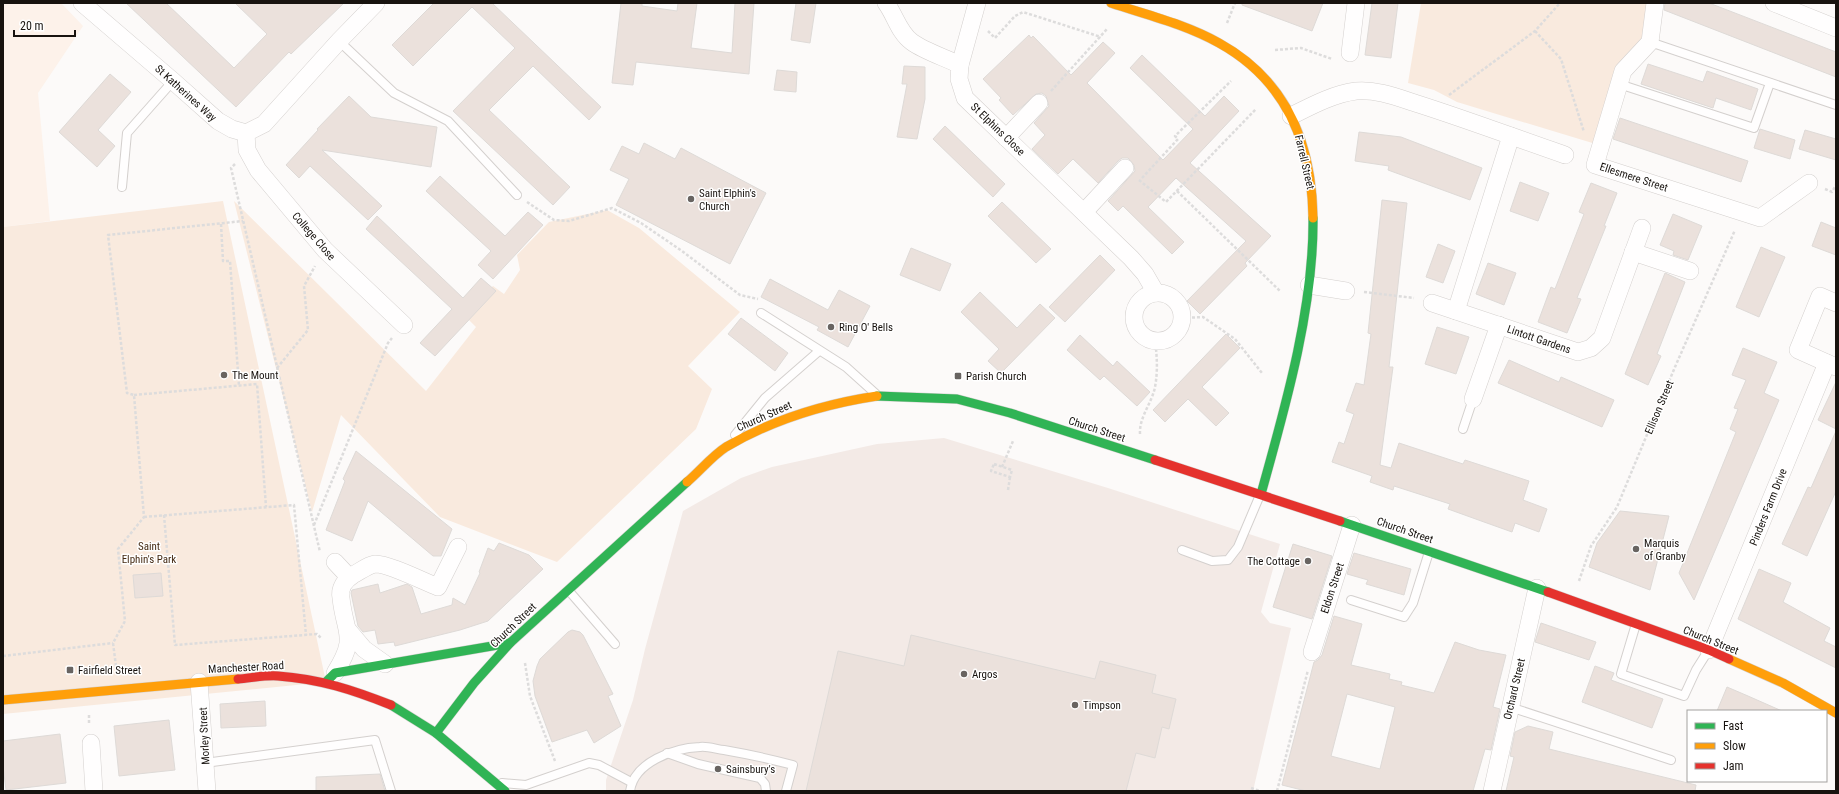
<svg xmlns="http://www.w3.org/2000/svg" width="1839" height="794" font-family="'Roboto Condensed',sans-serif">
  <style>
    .commercial { fill: #f3eae6 }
    .built { fill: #fdf2ea }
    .green { fill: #f9eade }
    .building { fill: #ebe1dc; stroke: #dedad7; fill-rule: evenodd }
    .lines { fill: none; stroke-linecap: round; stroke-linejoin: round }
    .lane-casing { stroke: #d4d0ce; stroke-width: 10 }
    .street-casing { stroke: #d4d0ce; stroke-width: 18 }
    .fast-casing { stroke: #d4d0ce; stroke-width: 10 }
    .slow-casing { stroke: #d4d0ce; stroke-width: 10 }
    .jam-casing { stroke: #d4d0ce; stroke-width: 10 }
    .path { stroke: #dddcdc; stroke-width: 2.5; stroke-dasharray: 3 2; stroke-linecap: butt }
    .lane { stroke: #fffefe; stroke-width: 8 }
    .street { stroke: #fffefe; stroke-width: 17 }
    .fast { stroke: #30b455; stroke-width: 9 }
    .slow { stroke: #ff9f0a; stroke-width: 9 }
    .jam { stroke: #e5322d; stroke-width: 9 }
    .poi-dot { fill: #686461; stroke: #fff; stroke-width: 1.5 }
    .labels { text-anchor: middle; stroke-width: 3; stroke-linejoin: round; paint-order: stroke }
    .street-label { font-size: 11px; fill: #18130f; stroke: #fff }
    .poi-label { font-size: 11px; fill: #18130f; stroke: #fff; text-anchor: start }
    .park-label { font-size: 11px; fill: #452b14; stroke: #fff }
  </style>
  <rect width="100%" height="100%" fill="#fcfaf9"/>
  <!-- commercial -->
  <polygon class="commercial" points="944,438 1108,488 1280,544 1261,612 1270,623 1291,628 1253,791 606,791 606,780 633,700 645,649 683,511 741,478 772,467 877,444"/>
  <!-- built -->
  <polygon class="built" points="3,3 61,3 83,26 38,93 50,221 3,227"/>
  <!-- green -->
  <g class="green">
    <path d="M1421,3H1651C1643,50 1617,100 1599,145L1457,102L1434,90L1408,83Z"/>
    <polygon points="223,201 326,682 3,714 3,227"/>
    <polygon points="234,201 426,391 476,327 464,315 493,286 504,294 520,270 517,255 549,222 607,210 639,228 740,312 688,366 712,389 696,429 557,562 440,517 341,415 312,512"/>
  </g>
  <!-- building -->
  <g class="building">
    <polygon points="126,3 166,3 234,68 267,34 235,3 344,3 291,54 289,52 236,107"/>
    <polygon points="434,3 492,3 601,107 589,120 533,66 489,110 570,187 553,205 453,111 515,48 472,7 413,66 392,45"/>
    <polygon points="621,3 642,3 642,6 677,11 678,3 697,3 691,48 732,53 735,3 754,3 749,74 636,62 633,85 612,83"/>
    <polygon points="796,3 816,3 810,43 791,40"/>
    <polygon points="1242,3 1323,3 1312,31 1242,5"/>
    <polygon points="1372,3 1398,3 1391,58 1365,55"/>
    <polygon points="1665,3 1709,3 1836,52 1836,77 1664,10"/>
    <polygon points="1029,35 1031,38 1033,36 1071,75 1103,42 1115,53 1087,83 1163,160 1193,129 1130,68 1142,55 1205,116 1224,96 1239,111 1190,163 1271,236 1245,263 1247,266 1200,314 1187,301 1246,241 1176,178 1148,207 1184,242 1172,254 1123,206 1118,211 1108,201 1135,171 1134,165 1128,158 1122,158 1118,161 1098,183 1073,159 1058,174 1032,149 1045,135 1034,123 1049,106 1046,96 1042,93 1036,94 1013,115 999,100 1001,98 983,79"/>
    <polygon points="1648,64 1703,82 1707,71 1758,89 1751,110 1716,98 1713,108 1641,84"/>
    <polygon points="904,66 925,67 925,99 917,139 897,137 907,84 902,84"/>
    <polygon points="777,70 797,72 796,92 774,90"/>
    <polygon points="110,74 131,92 98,130 115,146 97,167 59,132"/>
    <polygon points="349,96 371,117 437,127 431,167 322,150 382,206 368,220 310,166 299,178 286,165 318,130 317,129"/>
    <polygon points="1620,118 1748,161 1741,182 1613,139"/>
    <polygon points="945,126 1005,184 993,197 933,139"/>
    <polygon points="1760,129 1795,140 1790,159 1754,148"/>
    <polygon points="1805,130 1836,139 1836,160 1799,149"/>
    <polygon points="1359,132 1401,137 1482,168 1470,200 1388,170 1389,166 1355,161"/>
    <polygon points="644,143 675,159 681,148 766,193 730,264 616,205 629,179 610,170 622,146 639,154"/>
    <polygon points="440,176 505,236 528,212 543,225 493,279 478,265 491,251 426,191"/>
    <polygon points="1520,182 1549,193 1538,221 1510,211"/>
    <polygon points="1591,183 1617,193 1604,226 1606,226 1577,298 1581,299 1567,333 1538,322 1551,287 1555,289 1584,214 1579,212"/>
    <polygon points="1382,200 1407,203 1389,367 1393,367 1380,465 1391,468 1399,443 1463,464 1465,460 1529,481 1523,500 1547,509 1539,532 1515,523 1512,532 1484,522 1448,509 1450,504 1394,486 1393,490 1370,482 1372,476 1332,462 1339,442 1344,444 1354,414 1346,411 1356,383 1364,385 1371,334 1368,333"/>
    <polygon points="1002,202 1051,249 1036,263 988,216"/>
    <polygon points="1673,214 1702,226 1688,260 1673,255 1674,251 1660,245"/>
    <polygon points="377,216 463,298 481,278 496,291 435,356 420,343 452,309 366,229"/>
    <polygon points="1821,222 1836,228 1836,255 1812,246"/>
    <polygon points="1438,244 1455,251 1443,283 1426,277"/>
    <polygon points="1761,247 1785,257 1759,317 1736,307"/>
    <polygon points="911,248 951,264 940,291 900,275"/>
    <polygon points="1100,255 1115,270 1065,322 1049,307"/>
    <polygon points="1488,263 1516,273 1504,305 1476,294"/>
    <polygon points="1665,273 1685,282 1657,354 1661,356 1648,385 1625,374"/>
    <polygon points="770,279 828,310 839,290 870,306 848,347 817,330 819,327 761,297"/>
    <polygon points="980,292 1017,328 1040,304 1055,318 1001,373 988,361 999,349 961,312"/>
    <polygon points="741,318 788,353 775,371 728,334"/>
    <polygon points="1437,327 1469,337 1456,374 1425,364"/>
    <polygon points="1226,334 1240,348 1202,387 1229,413 1216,426 1188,399 1165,422 1153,410"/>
    <polygon points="1080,335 1113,366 1117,361 1150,392 1137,406 1104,376 1100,380 1067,350"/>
    <polygon points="1743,348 1777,362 1764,393 1779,400 1694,600 1679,573 1736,432 1730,429 1738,409 1734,408 1746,380 1732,375"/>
    <polygon points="1509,360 1559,382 1561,377 1614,400 1602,427 1498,383"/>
    <polygon points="1836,382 1836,429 1818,420"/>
    <polygon points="1836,431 1836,491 1807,556 1782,544 1808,487 1811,488"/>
    <polygon points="356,451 452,529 441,556 433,556 368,501 352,541 326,530 345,481 343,479"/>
    <polygon points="1620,511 1669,516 1650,590 1589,567 1597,543"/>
    <polygon points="499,543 529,555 543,569 488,621 460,630 395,646 394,642 378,644 375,630 363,632 358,626 351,593 352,590 378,584 380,593 407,584 412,587 421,614 452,605 453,598 465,605 480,573 479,572 488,548 494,551"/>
    <polygon points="1293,544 1332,556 1312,619 1273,607"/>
    <polygon points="1354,553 1411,569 1404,595 1366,584 1368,580 1347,574"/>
    <polygon points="1759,569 1791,583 1783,602 1830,628 1824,641 1836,647 1836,668 1738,619"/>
    <polygon points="161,573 163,596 135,598 133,575"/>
    <path d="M1334,616L1362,624L1351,665L1390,674L1389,679L1402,682L1401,685L1434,693L1455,642L1479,650L1506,655L1493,707L1500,709L1491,750L1485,749L1473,791H1306L1282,785L1314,662L1318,660L1322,655ZM1347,694L1395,707L1380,769L1331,756Z"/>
    <polygon points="1541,623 1596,642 1589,660 1535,642"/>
    <polygon points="572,630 580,632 583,635 613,694 608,696 621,726 594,743 587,730 552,742 535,696 533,681 537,666 540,659 568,632"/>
    <polygon points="911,635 1095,679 1100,661 1156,675 1152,693 1176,699 1169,729 1162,727 1155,758 1136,753 1126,791 806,791 838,651 904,666"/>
    <polygon points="1595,666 1614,673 1611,680 1663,699 1652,728 1582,702"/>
    <polygon points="1727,687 1748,696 1782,711 1717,711"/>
    <polygon points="265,701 266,726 221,728 220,704"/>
    <polygon points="169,720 175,770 119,776 114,726"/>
    <polygon points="1528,726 1553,732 1549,749 1696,785 1695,791 1506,791 1514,757 1510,756 1515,732"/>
    <polygon points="60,734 66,783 6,790 3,766 3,741"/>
    <polygon points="380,774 385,791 316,791 316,777"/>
  </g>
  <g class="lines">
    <!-- lane casing -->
    <g class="lane-casing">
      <g id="lane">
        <polyline points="339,41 394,93 448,121 517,195"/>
        <polyline points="1650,42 1836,105"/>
        <polyline points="1619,84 1754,128 1770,83"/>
        <polyline points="122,187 127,133 173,81"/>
        <polyline points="761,313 846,367 876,394"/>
        <polyline points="1463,429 1473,399"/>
        <polyline points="735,435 765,398 819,351"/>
        <polyline points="1182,550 1212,561 1228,560 1238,547 1260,495"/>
        <polyline points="569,591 615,644"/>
        <polyline points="1351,600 1404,617 1413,603 1429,552"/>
        <polyline points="1636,624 1621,674 1684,696 1696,670 1708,651"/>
        <polyline points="1510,707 1671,760"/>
        <polyline points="667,753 698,764 760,778 765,784 766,791"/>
        <polyline points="205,763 375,740 391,791"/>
        <polyline points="502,783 526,785 589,763 599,765 631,782"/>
        <path d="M630,791C634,762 674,748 700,747C707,746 716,749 724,750C747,754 770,759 793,765L786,791"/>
      </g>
    </g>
    <!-- street casing -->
    <g class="street-casing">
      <g id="street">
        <polyline points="82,3 173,81 218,121 232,129 246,133 264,124 339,41 376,3"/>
        <path d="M886,3C895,15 899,33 912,42C924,51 946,58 960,65"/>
        <polyline points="977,3 960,65 959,79 965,98 1131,258 1145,274 1156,293"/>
        <polyline points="1655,3 1650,42 1623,71 1595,165 1760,218 1809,183"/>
        <polyline points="1774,3 1836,28"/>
        <polyline points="1350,53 1356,3"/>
        <path d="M1291,116C1311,106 1333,94 1356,91C1377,89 1399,98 1418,104C1468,120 1516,138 1565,155"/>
        <polyline points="246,133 247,150 258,170 325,250 404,325"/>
        <polyline points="1006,138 1039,103"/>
        <polyline points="1084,212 1125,168"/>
        <polyline points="1633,252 1690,271"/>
        <polyline points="1309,285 1346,291"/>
        <circle cx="1158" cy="317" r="24"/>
        <polyline points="1432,303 1578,352 1591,348 1602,338 1642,228"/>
        <polyline points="1456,311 1511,136"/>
        <polyline points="1836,367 1798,350 1820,296 1836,303"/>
        <polyline points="1473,399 1499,325"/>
        <polyline points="335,562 349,577"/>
        <polyline points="348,630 364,649 385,664"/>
        <polyline points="1709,650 1827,363"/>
        <polyline points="1312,652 1352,525"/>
        <path d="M335,673C358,636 345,635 341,598C339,588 345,580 353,575C359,572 368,565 375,564C387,563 425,582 438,587L458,547"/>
        <polyline points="199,682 207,791"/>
        <polyline points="91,743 94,791"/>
        <polyline points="1492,791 1537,588"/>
      </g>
    </g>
    <!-- fast casing -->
    <g class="fast-casing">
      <g id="fast">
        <polyline points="877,396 957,399 1010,413 1155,460"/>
        <path d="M1261,494C1285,408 1314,308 1313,218"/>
        <polyline points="1340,521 1548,592"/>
        <polyline points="326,682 335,673 510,643"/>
        <polyline points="391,705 436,733 505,791"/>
        <polyline points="436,733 474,683 510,643 687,482"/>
      </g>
    </g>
    <!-- slow casing -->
    <g class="slow-casing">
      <g id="slow">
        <path d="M1111,3C1147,15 1185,24 1219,43C1286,80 1312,144 1313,218"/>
        <path d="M687,482C700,471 712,456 726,447C772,420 824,404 877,396"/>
        <polyline points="1729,659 1783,683 1836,713"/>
        <polyline points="3,700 238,679"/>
      </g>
    </g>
    <!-- jam casing -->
    <g class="jam-casing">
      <g id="jam">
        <polyline points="1155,460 1340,521"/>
        <polyline points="1548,592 1709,650 1729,659"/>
        <path d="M238,679C251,678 265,675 278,676C320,679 353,690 391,705"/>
      </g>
    </g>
    <!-- path -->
    <g class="path">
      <polyline points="1227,23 1235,3"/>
      <polyline points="988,31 995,38 1015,16 1023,12 1101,37"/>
      <polyline points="1535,31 1561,59 1584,132"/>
      <polyline points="1275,50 1301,48 1332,59"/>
      <polyline points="1051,91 1107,29"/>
      <polyline points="1449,95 1535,31 1560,3"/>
      <polyline points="235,164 231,168 320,552"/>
      <polyline points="1142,178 1178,139 1175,136 1231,81"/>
      <polyline points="1139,180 1166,202 1256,109"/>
      <polyline points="1825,189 1832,192 1836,185"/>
      <polyline points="1177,191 1280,291"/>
      <polyline points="527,202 554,220 569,221 612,208 641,223 682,251 740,295 758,299"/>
      <polyline points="221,224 223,261 230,261 239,386"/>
      <polyline points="1364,292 1414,298"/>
      <polyline points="1182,318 1203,317 1235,339 1262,373"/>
      <polyline points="277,368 308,330 304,286 315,266"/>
      <polyline points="134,395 257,384 266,507"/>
      <path d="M1140,434C1139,417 1152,403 1155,387C1158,371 1157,356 1155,340"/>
      <polygon points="994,464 1012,470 1010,477 991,471"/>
      <polyline points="1002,467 1013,441"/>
      <polyline points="1008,490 1010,477"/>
      <polyline points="164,515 175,645 317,634 321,638"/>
      <polyline points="144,517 294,505 306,635"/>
      <polyline points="314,525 388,343 392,338"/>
      <polyline points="1579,581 1591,546 1617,507 1675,367 1735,230"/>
      <polyline points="3,656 113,643"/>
      <polyline points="525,663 530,696 555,761"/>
      <polyline points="116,666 113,643 125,621 118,549 144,517 134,395 127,393 108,235 243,221"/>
      <polyline points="89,715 89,725"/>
      <polyline points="1251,788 1260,791"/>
      <polyline points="1277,791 1308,670"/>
    </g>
    <!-- lane -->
    <use href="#lane" class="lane"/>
    <!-- street -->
    <use href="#street" class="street"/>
    <!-- fast -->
    <use href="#fast" class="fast"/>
    <!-- slow -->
    <use href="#slow" class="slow"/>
    <!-- jam -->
    <use href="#jam" class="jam"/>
  </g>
  <!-- markers -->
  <g class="poi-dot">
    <circle cx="691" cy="199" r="4"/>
    <circle cx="831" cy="327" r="4"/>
    <circle cx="224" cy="375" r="4"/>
    <rect x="954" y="372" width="8" height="8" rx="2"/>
    <circle cx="1636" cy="549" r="4"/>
    <circle cx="1308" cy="561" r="4"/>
    <rect x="66" y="666" width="8" height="8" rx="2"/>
    <circle cx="964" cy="674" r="4"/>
    <circle cx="1075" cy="705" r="4"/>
    <circle cx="718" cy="769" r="4"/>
  </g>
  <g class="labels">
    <!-- street labels -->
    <g class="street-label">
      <text transform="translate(186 93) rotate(42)" y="4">St Katherines Way</text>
      <text transform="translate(998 129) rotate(44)" y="4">St Elphins Close</text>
      <text transform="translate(1305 162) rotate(77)" y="4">Farrell Street</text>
      <text transform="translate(1634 177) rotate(18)" y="4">Ellesmere Street</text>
      <text transform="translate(314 236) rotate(49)" y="4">College Close</text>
      <text transform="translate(1539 339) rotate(19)" y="4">Lintott Gardens</text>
      <text transform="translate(1659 407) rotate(-67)" y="4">Ellison Street</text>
      <text transform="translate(764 416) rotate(-24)" y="4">Church Street</text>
      <text transform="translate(1097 429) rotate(18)" y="4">Church Street</text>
      <text transform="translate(1768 507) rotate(-68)" y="4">Pinders Farm Drive</text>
      <text transform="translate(1405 530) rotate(19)" y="4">Church Street</text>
      <text transform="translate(1332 588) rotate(-72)" y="4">Eldon Street</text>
      <text transform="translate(513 625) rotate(-44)" y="4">Church Street</text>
      <text transform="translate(1711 640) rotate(22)" y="4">Church Street</text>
      <text transform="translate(246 667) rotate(-3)" y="4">Manchester Road</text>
      <text transform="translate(1514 689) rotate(-77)" y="4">Orchard Street</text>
      <text transform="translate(204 736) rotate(-93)" y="4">Morley Street</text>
    </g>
    <!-- poi labels -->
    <g class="poi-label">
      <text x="699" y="197">Saint Elphin's<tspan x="699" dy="13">Church</tspan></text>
      <text x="839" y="331">Ring O' Bells</text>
      <text x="232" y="379">The Mount</text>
      <text x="966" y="380">Parish Church</text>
      <text x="1644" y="547">Marquis<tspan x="1644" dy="13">of Granby</tspan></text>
      <text x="1300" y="565" text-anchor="end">The Cottage</text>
      <text x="78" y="674">Fairfield Street</text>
      <text x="972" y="678">Argos</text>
      <text x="1083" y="709">Timpson</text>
      <text x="726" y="773">Sainsbury's</text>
    </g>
    <!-- park labels -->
    <g class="park-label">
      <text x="149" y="550">Saint<tspan x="149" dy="13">Elphin's Park</tspan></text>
    </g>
  </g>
  <!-- border -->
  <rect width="1839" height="794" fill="none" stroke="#18130f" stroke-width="8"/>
  <!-- legend -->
  <rect x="1687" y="710" width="140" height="72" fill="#ffffff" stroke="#a3a19f"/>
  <rect x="1695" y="723" width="20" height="6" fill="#30b455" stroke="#a3a19f"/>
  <text x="1723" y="730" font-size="12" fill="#18130f">Fast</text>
  <rect x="1695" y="743" width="20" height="6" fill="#ff9f0a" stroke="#a3a19f"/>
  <text x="1723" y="750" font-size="12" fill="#18130f">Slow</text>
  <rect x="1695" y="763" width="20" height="6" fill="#e5322d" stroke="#a3a19f"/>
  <text x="1723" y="770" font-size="12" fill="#18130f">Jam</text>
  <!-- scale -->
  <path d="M14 30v6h61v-6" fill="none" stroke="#18130f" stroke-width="2"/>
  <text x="20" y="30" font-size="12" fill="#18130f" stroke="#ffffff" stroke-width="3" paint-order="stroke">20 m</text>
</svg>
